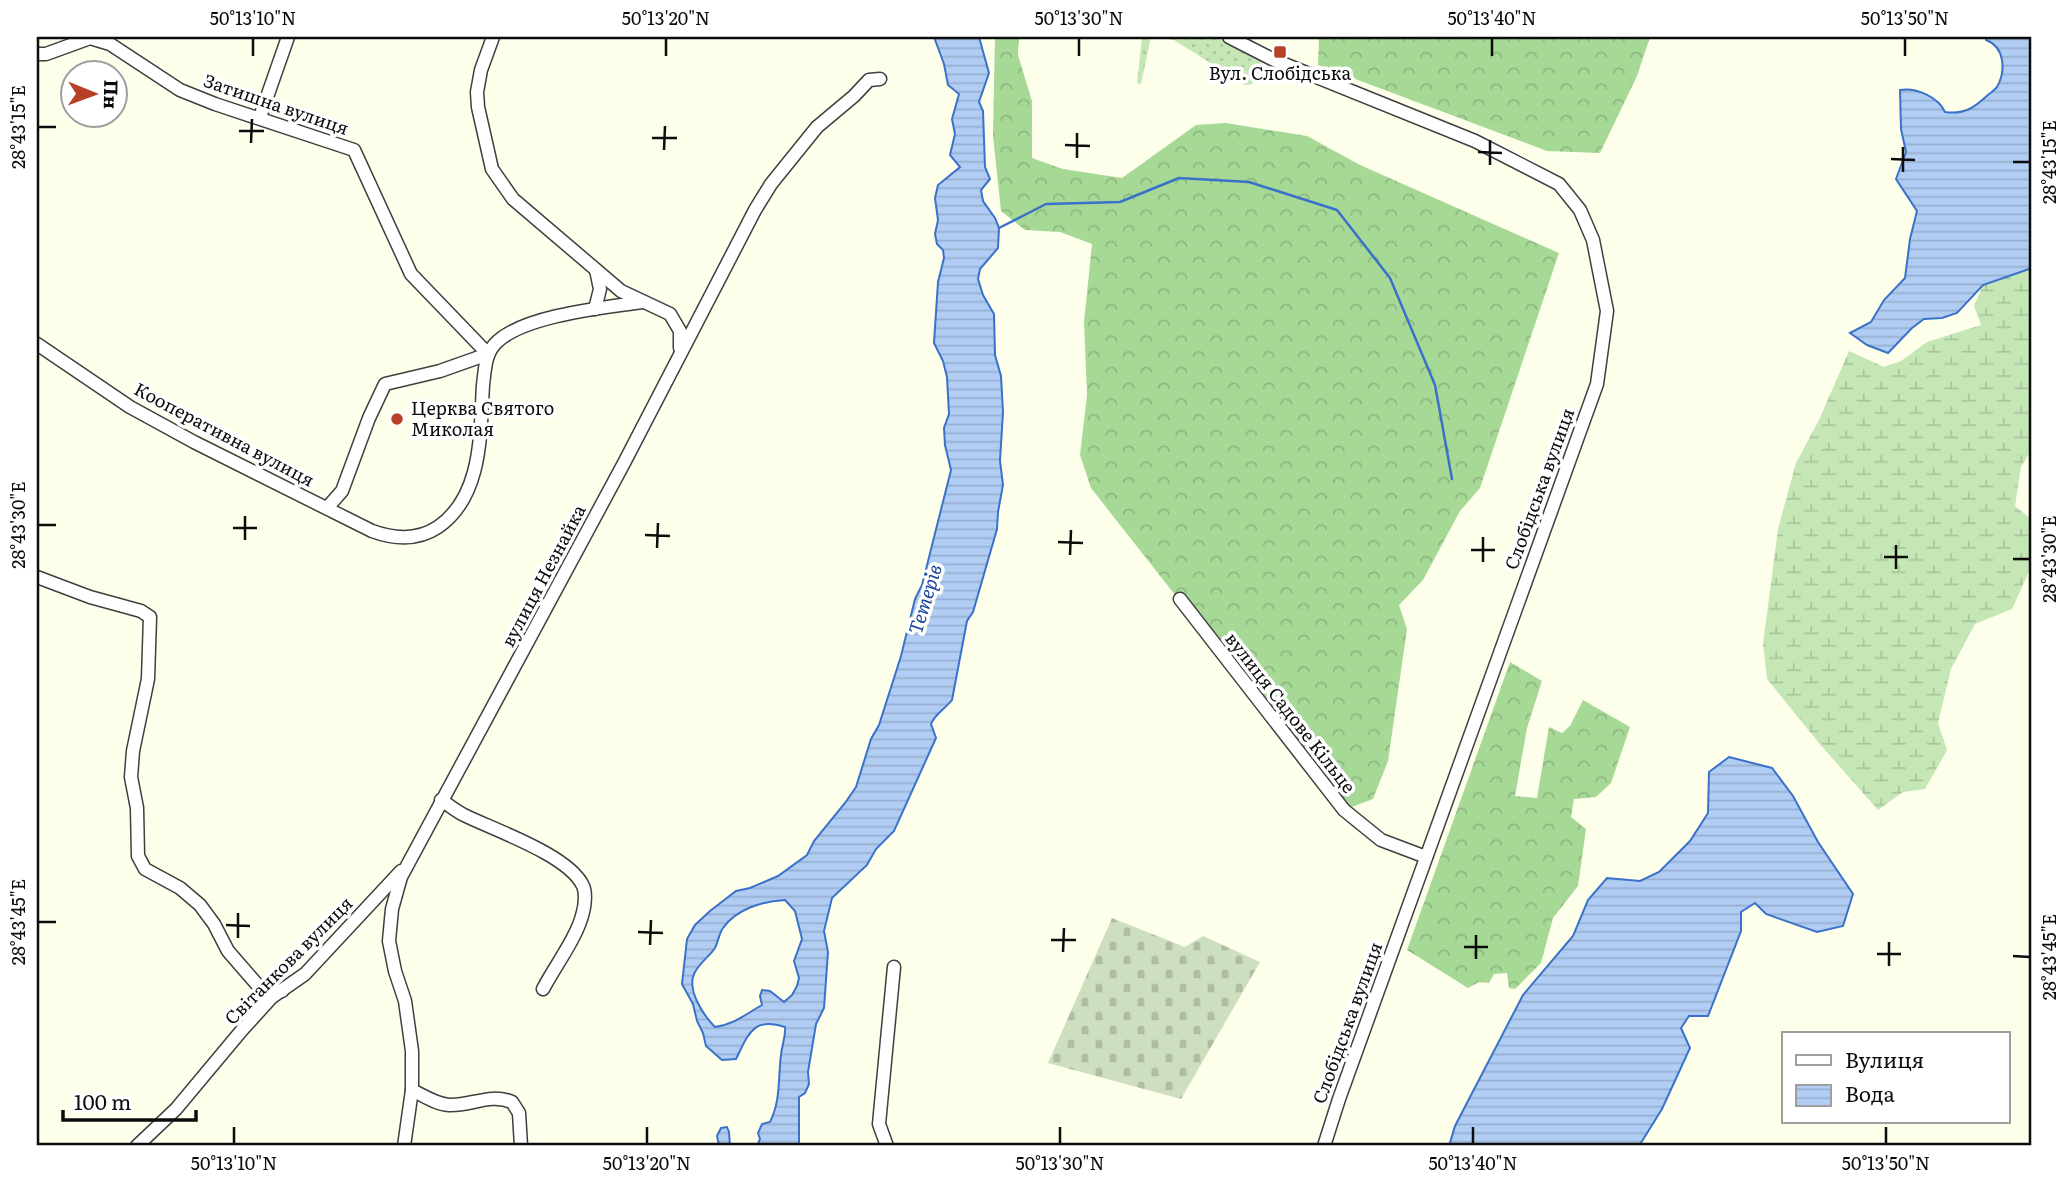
<svg xmlns="http://www.w3.org/2000/svg" width="2069" height="1183" font-family="Literata,serif">
  <style>
    .green { fill: url(#green-dots) }
    .forest { fill: url(#forest-crowns) }
    .wetland { fill: url(#wetland-marsh) }
    .cemetery { fill: url(#cemetery-stones) }
    .water { fill: url(#water-rules); stroke: #3a72ca; stroke-width: 2; fill-rule: evenodd }
    .lines { fill: none; stroke-linecap: round; stroke-linejoin: round }
    .stream { stroke: #3a72ca; stroke-width: 2.5 }
    .minor-casing { stroke: #3f3f3f; stroke-width: 15 }
    .minor { stroke: #fff; stroke-width: 12 }
    .ticks { fill: none; stroke: #0c0c0c; stroke-width: 2.5 }
    .poi-dot { fill: #b83f28; stroke: #fff; stroke-width: 2.5 }
    .labels { text-anchor: middle; stroke-width: 7; stroke-linejoin: round; paint-order: stroke }
    .poi-label { font-size: 18px; fill: #0c0c0c; stroke: #fff }
    .street-label { font-size: 18px; fill: #0c0c0c; stroke: #fff }
    .water-label { font-size: 19px; font-style: italic; fill: #19469a; stroke: #fff }
    .neatline { fill: none; stroke: #0c0c0c; stroke-width: 2.5 }
    .ticks-label { font-size: 18px; text-anchor: middle; fill: #0c0c0c }
  </style>
  <defs>
    <pattern id="green-dots" width="8" height="8" patternUnits="userSpaceOnUse" patternTransform="scale(1.75)"><rect width="8" height="8" fill="#c5e7b6"/><path d="M2 2h.1M6 6h.1" fill="none" stroke="#a8c59b" stroke-width="1.8" stroke-linecap="round"/></pattern>
    <pattern id="forest-crowns" width="20" height="18" patternUnits="userSpaceOnUse" patternTransform="scale(1.75)"><rect width="20" height="18" fill="#a6d896"/><path d="M2 6a3 3 0 1 1 6 0M12 15a3 3 0 1 1 6 0" fill="none" stroke="#8eb880"/></pattern>
    <pattern id="wetland-marsh" width="20" height="14" patternUnits="userSpaceOnUse" patternTransform="scale(1.75)"><rect width="20" height="14" fill="#c5e7b6"/><path d="M1 5h8M5 5V1M11 12h8M15 12V8" fill="none" stroke="#a8c59b"/></pattern>
    <pattern id="cemetery-stones" width="16" height="16" patternUnits="userSpaceOnUse" patternTransform="scale(1.75)"><rect width="16" height="16" fill="#cddfbe"/><path d="M2 7V4a2 2 0 0 1 4 0v3zM10 15v-3a2 2 0 0 1 4 0v3z" fill="#afbea2"/></pattern>
    <pattern id="water-rules" width="6" height="5" patternUnits="userSpaceOnUse" patternTransform="scale(1.75)"><rect width="6" height="5" fill="#b1cdf4"/><path d="M0 2.5h6" fill="none" stroke="#97afd0"/></pattern>
  </defs>
  <rect width="100%" height="100%" fill="#feffeb"/>
  <!-- green -->
  <g class="green">
    <polygon points="1142,37 1151,37 1141,84 1137,83"/>
    <polygon points="1160,37 1216,37 1262,62 1261,70 1252,84 1245,85 1174,40"/>
  </g>
  <!-- forest -->
  <g class="forest">
    <polygon points="995,37 1019,37 1018,55 1032,101 1032,158 1063,169 1122,178 1196,125 1226,123 1307,136 1360,165 1559,253 1480,488 1460,511 1423,580 1399,605 1407,629 1388,761 1373,799 1344,810 1091,488 1080,455 1087,395 1084,322 1092,244 1060,232 1025,230 1001,211 993,136"/>
    <polygon points="1319,37 1650,37 1637,76 1600,153 1547,151 1318,65"/>
    <polygon points="1510,662 1542,681 1527,728 1515,796 1537,798 1549,727 1562,733 1570,726 1583,700 1630,727 1611,783 1596,797 1574,799 1571,817 1586,829 1578,886 1553,918 1541,963 1515,989 1509,988 1507,973 1494,974 1489,983 1479,982 1468,988 1407,950"/>
  </g>
  <!-- wetland -->
  <polygon class="wetland" points="2032,268 2032,449 2021,467 2015,506 2032,520 2032,565 2012,609 1975,624 1951,669 1938,723 1947,750 1925,789 1903,792 1878,810 1818,742 1767,679 1763,644 1778,529 1796,463 1819,420 1849,351 1884,367 1901,361 1927,342 1981,325 1974,306 1983,285"/>
  <!-- cemetery -->
  <polygon class="cemetery" points="1112,918 1185,947 1203,936 1260,962 1181,1099 1048,1063"/>
  <!-- water -->
  <g class="water">
    <path d="M934,37H979L989,73L979,102L983,111L985,167L990,179L981,190L983,201L995,218L999,228L998,248L980,269L978,279L983,295L994,314L995,355L1001,376L1003,412L1000,461L1003,485L998,512L997,529L973,612L967,621L952,700C945,709 935,714 931,724L936,738L894,831L876,849L867,865L832,898L824,931L828,952L824,1008L816,1024L808,1072L809,1084L805,1093L799,1097V1146H757L760,1139L758,1133L762,1124L770,1122C781,1100 778,1078 781,1055C782,1044 786,1037 785,1027C753,1016 748,1035 736,1059L722,1060L706,1046L703,1033L697,1021L693,1004L682,984L687,939L695,925L710,911L736,891L750,888L778,876L807,855L814,841L845,803L856,787L871,739L879,725L901,656L915,599L922,585L951,470L945,445L944,428L949,414L947,377L943,361L934,343L938,282L944,258L943,250L937,244L935,234L938,220L935,198L938,185L960,167L950,155L955,134L952,119L959,94L948,85L944,64ZM785,900L795,911L802,939L794,961L799,978L797,986L792,995L784,1002L770,991L762,990L760,996L762,1005C746,1014 733,1025 715,1027C703,1015 687,990 694,974C699,963 709,957 715,948C718,942 719,934 723,928C736,909 763,901 785,900Z"/>
    <path d="M1986,37H2032V268L1983,285L1957,313L1942,318L1924,319L1912,328L1888,353L1867,345L1850,333L1871,322L1884,300L1905,278L1910,239L1917,211L1896,179L1906,152L1901,129L1900,90C1917,87 1939,98 1945,112C1965,115 1975,107 1989,94C1990,94 1996,88 1997,87C2006,71 2005,47 1986,40Z"/>
    <polygon points="1729,757 1772,768 1793,796 1818,842 1853,894 1843,926 1817,932 1766,914 1755,903 1741,912 1741,931 1708,1016 1689,1016 1681,1028 1690,1048 1662,1109 1639,1146 1449,1146 1455,1126 1523,995 1573,936 1588,900 1607,878 1640,881 1659,872 1690,841 1708,813 1709,772"/>
    <polygon points="727,1127 729,1132 730,1146 719,1146 717,1136 721,1128"/>
  </g>
  <g class="lines">
    <!-- stream -->
    <polyline class="stream" points="999,228 1046,204 1120,202 1179,178 1249,182 1337,210 1390,278 1435,385 1452,479"/>
    <!-- minor casing -->
    <g class="minor-casing">
      <g id="minor">
        <polyline points="493,37 481,70 477,92 478,107 492,169 513,199 621,291 670,314 680,331 680,348"/>
        <polyline points="1229,37 1272,59 1475,141 1559,184 1580,210 1593,240 1607,311 1597,384 1339,1099 1324,1146"/>
        <polyline points="37,54 46,54 90,38 110,44 180,90 215,104 354,150 411,274 488,354 440,371 385,384 369,418 342,491 327,508"/>
        <polyline points="260,117 288,37"/>
        <polyline points="595,309 600,289 596,270"/>
        <path d="M37,344L130,407L194,442L372,531C394,539 417,541 438,527C483,496 480,433 483,385C485,369 485,352 498,341C527,315 603,308 642,302"/>
        <polyline points="37,577 90,597 141,611 150,617 148,679 133,751 131,777 137,808 138,856 145,869 180,888 200,905 214,924 228,951 261,989 282,991"/>
        <polyline points="1180,599 1344,810 1381,840 1426,857"/>
        <path d="M441,800C449,805 456,811 464,815C494,830 569,855 583,886C586,892 585,905 583,912C578,936 555,966 543,989"/>
        <path d="M412,1090C424,1096 436,1104 449,1105C471,1106 490,1093 512,1102L519,1113L521,1146"/>
        <polyline points="137,1146 176,1109 242,1030 272,997 305,974 401,871"/>
        <polyline points="404,1146 412,1090 412,1051 405,1001 395,971 389,941 392,909 401,877 624,463 755,210 771,184 817,127 854,96 869,80 880,79"/>
        <polyline points="887,1146 879,1124 894,967"/>
      </g>
    </g>
    <!-- minor -->
    <use href="#minor" class="minor"/>
  </g>
  <!-- ticks -->
  <path class="ticks" d="M253,56V38M666,56V38M1079,56V38M1492,56V38M1905,56V38M38,127H56M239,131H264M652,138H677M251,143L252,119M1065,145L1090,146M664,150L665,126M1478,152L1502,153M1077,158V133M1891,159L1915,160M2013,162H2030M1490,165V140M1903,172V147M38,525H56M233,528H257M645,535L670,536M245,540V516M1058,542L1083,543M657,548L658,523M1471,550H1495M1070,555L1071,530M1884,557H1908M2013,559H2030M1483,562V537M1896,569V545M38,922H56M226,925L250,926M638,932L663,933M238,938V913M1051,940H1076M650,945L651,920M1464,947H1488M1063,952L1064,928M1877,954H1901M2013,956L2030,957M1476,959V935M1889,966V942M234,1144V1127M647,1144V1127M1060,1144V1127M1473,1144V1127M1886,1144V1127"/>
  <!-- markers -->
  <g class="poi-dot">
    <rect x="1273" y="45" width="14" height="14" rx="3.5"/>
    <circle cx="397" cy="419" r="7"/>
  </g>
  <g class="labels">
    <!-- poi labels -->
    <g class="poi-label">
      <text x="1280" y="80">Вул. Слобідська</text>
      <text x="411" y="415" text-anchor="start">Церква Святого<tspan x="411" dy="21">Миколая</tspan></text>
    </g>
    <!-- street labels -->
    <g class="street-label">
      <text transform="translate(276 105) rotate(19)" y="6">Затишна вулиця</text>
      <text transform="translate(224 435) rotate(28)" y="6">Кооперативна вулиця</text>
      <text transform="translate(1540 489) rotate(-70)" y="6">Слобідська вулиця</text>
      <text transform="translate(544 576) rotate(-62)" y="6">вулиця Незнайка</text>
      <text transform="translate(1290 713) rotate(52)" y="6">вулиця Садове Кільце</text>
      <text transform="translate(289 961) rotate(-45)" y="6">Світанкова вулиця</text>
      <text transform="translate(1348 1023) rotate(-70)" y="6">Слобідська вулиця</text>
    </g>
    <!-- water labels -->
    <g class="water-label">
      <text transform="translate(925 599) rotate(-73)" y="7">Тетерів</text>
    </g>
  </g>
  <!-- border -->
  <rect width="2069" height="1183" fill="none" stroke="#ffffff" stroke-width="77"/>
  <!-- legend -->
  <rect x="1782" y="1032" width="228" height="91" fill="#ffffff" stroke="#9e9e9e" stroke-width="2"/>
  <rect x="1796" y="1055" width="35" height="10" fill="#ffffff" stroke="#9e9e9e" stroke-width="2"/>
  <text x="1845" y="1068" font-size="21" fill="#0c0c0c">Вулиця</text>
  <rect x="1796" y="1085" width="35" height="21" fill="url(#water-rules)" stroke="#9e9e9e" stroke-width="2"/>
  <text x="1845" y="1102" font-size="21" fill="#0c0c0c">Вода</text>
  <!-- north arrow -->
  <g transform="translate(94 94) rotate(91)"><circle r="33" fill="#ffffff" stroke="#9e9e9e" stroke-width="2"/>
  <path d="M0-5L12 26L0 18L-12 26Z" fill="#b83f28"/>
  <text y="-10" font-size="19" font-weight="bold" text-anchor="middle" fill="#0c0c0c">Пн</text>
  </g>
  <!-- scale -->
  <path d="M63 1110v10h133v-10" fill="none" stroke="#0c0c0c" stroke-width="3.5"/>
  <text x="74" y="1110" font-size="21" fill="#0c0c0c" stroke="#ffffff" stroke-width="5" paint-order="stroke">100 m</text>
  <rect x="38" y="38" width="1992" height="1106" class="neatline"/>
  <g class="ticks-label">
    <text x="253" y="25">50°13'10"N</text>
    <text x="666" y="25">50°13'20"N</text>
    <text x="1079" y="25">50°13'30"N</text>
    <text x="1492" y="25">50°13'40"N</text>
    <text x="1905" y="25">50°13'50"N</text>
    <text transform="translate(19 127) rotate(-90)" y="6">28°43'15"E</text>
    <text transform="translate(2050 162) rotate(-90)" y="6">28°43'15"E</text>
    <text transform="translate(19 525) rotate(-90)" y="6">28°43'30"E</text>
    <text transform="translate(2050 559) rotate(-90)" y="6">28°43'30"E</text>
    <text transform="translate(19 922) rotate(-90)" y="6">28°43'45"E</text>
    <text transform="translate(2050 957) rotate(-90)" y="6">28°43'45"E</text>
    <text x="234" y="1170">50°13'10"N</text>
    <text x="647" y="1170">50°13'20"N</text>
    <text x="1060" y="1170">50°13'30"N</text>
    <text x="1473" y="1170">50°13'40"N</text>
    <text x="1886" y="1170">50°13'50"N</text>
  </g>
</svg>
